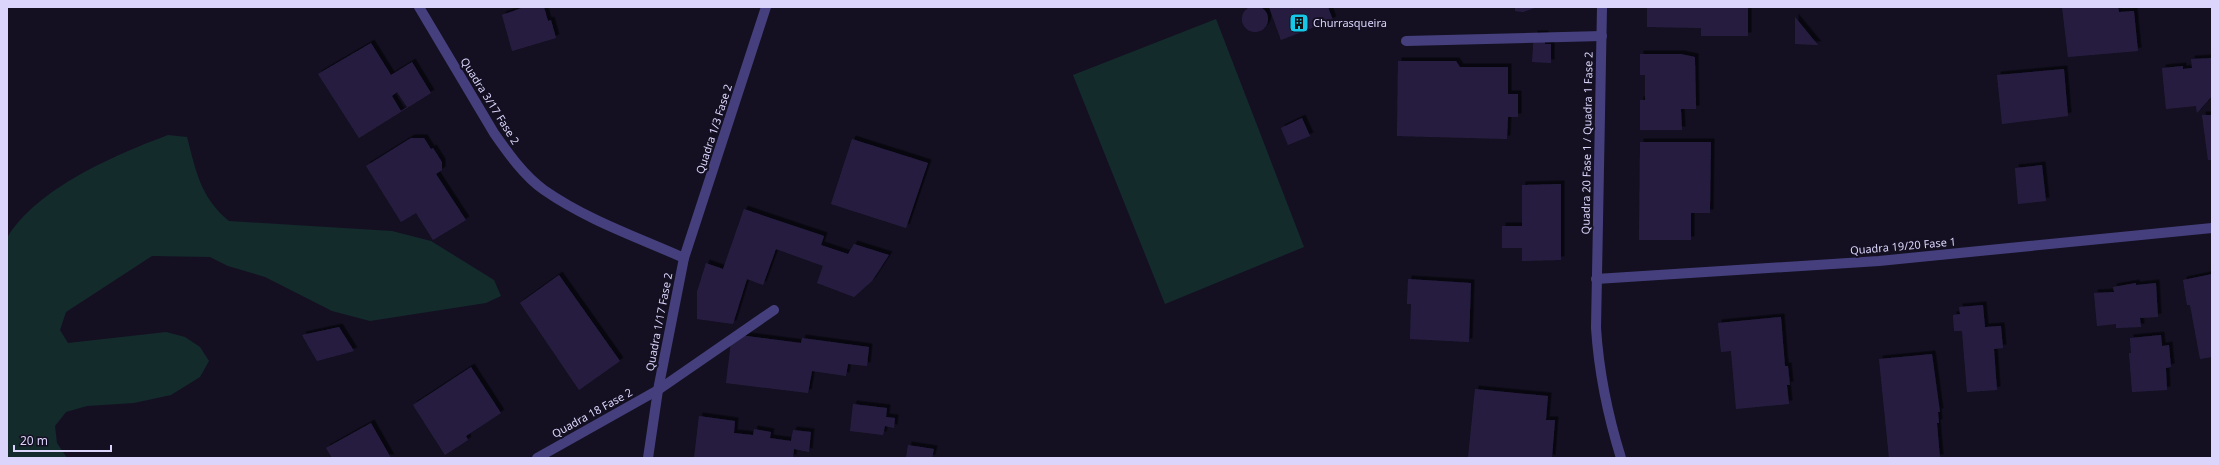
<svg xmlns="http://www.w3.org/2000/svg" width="2219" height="465" font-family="'Noto Sans',sans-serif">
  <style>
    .green { fill: #142b2c }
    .building { fill: #271e41; fill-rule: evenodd; filter: url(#shadow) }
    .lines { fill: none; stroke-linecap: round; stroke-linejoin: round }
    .lane { stroke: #45407d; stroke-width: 10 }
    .street { stroke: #45407d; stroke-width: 10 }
    .labels { text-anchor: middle; stroke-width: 4; stroke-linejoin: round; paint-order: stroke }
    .poi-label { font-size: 11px; fill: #dbd5fb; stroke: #141022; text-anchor: start }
    .street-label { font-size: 11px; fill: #dbd5fb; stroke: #141022 }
  </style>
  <defs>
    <filter id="shadow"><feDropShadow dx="3.5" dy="-3.5" stdDeviation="0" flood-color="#0009"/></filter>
  </defs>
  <rect width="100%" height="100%" fill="#141022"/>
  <!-- green -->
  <g class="green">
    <polygon points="1216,19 1304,247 1165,304 1073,75"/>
    <path d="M168,135L187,137C196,171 200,197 229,221L392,231L431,241L494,280L501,296L486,303L370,321L332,311L265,277L228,266L210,257L152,256L66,312L60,330L68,343L166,332L185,337L200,347L209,361L200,377L171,395L134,403L87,406L66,412L55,426L57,443L67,458H7V238C37,188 115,155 168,135Z"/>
  </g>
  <!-- building -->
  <g class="building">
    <circle cx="1255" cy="19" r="13"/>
    <polygon points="524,7 544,7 548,21 551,20 556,38 512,51 502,15"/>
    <polygon points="1269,7 1328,7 1333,20 1281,40"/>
    <polygon points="1515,7 1537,7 1523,12 1515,11"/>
    <polygon points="1647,7 1748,7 1748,36 1701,36 1701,28 1647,27"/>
    <polygon points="2062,7 2118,7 2119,12 2134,11 2138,51 2068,57"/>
    <polygon points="1795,17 1818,45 1795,44"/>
    <polygon points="1534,34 1545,34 1545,44 1551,44 1551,63 1532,62"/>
    <path d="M371,43L391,75L412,62L431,93L359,138L318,74ZM397,92L407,107L401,111L392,96Z"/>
    <polygon points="1640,54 1681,54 1695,57 1696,109 1681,109 1682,130 1640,130 1640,100 1645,100 1645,75 1640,75"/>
    <polygon points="2212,58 2212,96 2197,113 2196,106 2166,109 2162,68 2183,66 2183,69 2192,68 2191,59"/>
    <polygon points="1398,61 1456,61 1460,67 1508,67 1508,94 1518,94 1518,117 1508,117 1507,139 1397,136"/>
    <polygon points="2064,69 2068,116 2002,124 1997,75"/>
    <polygon points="2202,115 2212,115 2212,160 2208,160"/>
    <polygon points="1302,118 1310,136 1288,145 1281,128"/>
    <polygon points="411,138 424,138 431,149 433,148 442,162 442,170 436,174 466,220 433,240 416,213 401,222 366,166"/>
    <polygon points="852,139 928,163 906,228 831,204"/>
    <polygon points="1640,142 1711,142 1710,213 1691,213 1691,240 1639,240"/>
    <polygon points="2042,165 2046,201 2018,204 2015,168"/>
    <polygon points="1561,184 1561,260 1522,261 1522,248 1502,248 1502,226 1522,226 1522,185"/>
    <polygon points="744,209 824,236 821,245 848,254 854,244 889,255 872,281 854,297 817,283 823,266 776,249 763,285 747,279 733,324 697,319 697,292 706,263 723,269"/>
    <polygon points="2212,274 2212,357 2200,359 2190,305 2187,305 2183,280"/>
    <polygon points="559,275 620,361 579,390 520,303"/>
    <polygon points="1408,279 1471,283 1469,342 1410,339 1411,304 1407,304"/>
    <polygon points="2136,283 2136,285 2156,283 2158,317 2140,318 2141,327 2116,328 2116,324 2097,326 2094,293 2114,292 2113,287"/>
    <polygon points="1983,305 1985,327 2001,326 2003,348 1994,349 1997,390 1967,392 1962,331 1954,331 1953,315 1960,314 1959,307"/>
    <polygon points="1781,317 1785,366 1788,366 1790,385 1787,385 1789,404 1736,409 1731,351 1721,352 1718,323"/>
    <polygon points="339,327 354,351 317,361 302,335"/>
    <polygon points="732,334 801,343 802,338 869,347 867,366 848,364 846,376 812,371 808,393 726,383"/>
    <polygon points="2161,335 2162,346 2169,345 2171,367 2166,368 2167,390 2132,392 2129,353 2131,353 2130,338"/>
    <polygon points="1932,354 1940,412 1938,412 1939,423 1937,423 1940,458 1889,458 1879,359"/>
    <polygon points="471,367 501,413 466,436 468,440 445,455 413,405"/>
    <polygon points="1475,389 1548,396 1546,420 1555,420 1552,458 1468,458"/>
    <polygon points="853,404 887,408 886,417 895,418 894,428 885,426 883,435 850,431"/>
    <polygon points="699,416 735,421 734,433 753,435 754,429 771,432 770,438 791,441 793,430 811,432 809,452 794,449 793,458 694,458"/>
    <polygon points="371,423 391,458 332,458 326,448"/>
    <polygon points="908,445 934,449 932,458 906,458"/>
  </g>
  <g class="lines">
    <!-- lane -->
    <g class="lane">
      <polyline points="1406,41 1602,36"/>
      <polyline points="658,390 774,310"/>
    </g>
    <!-- street -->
    <g class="street">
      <path d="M419,7L494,133C508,153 524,176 544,190C587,220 637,237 684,258"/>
      <path d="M1602,7L1596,328C1599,374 1607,413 1621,458"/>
      <polyline points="1596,279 1879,261 2212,228"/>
      <polyline points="537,458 658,390"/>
      <polyline points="648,458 658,390 684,258 766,7"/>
    </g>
  </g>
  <!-- icons -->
  <defs>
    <g id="building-square" transform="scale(1)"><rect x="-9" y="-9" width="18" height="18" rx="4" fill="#16c7e7" stroke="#141022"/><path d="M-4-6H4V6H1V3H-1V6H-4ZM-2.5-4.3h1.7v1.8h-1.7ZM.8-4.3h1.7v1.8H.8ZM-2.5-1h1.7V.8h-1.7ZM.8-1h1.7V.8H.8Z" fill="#111"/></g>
  </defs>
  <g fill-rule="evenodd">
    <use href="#building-square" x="1299" y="23"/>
  </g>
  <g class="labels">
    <!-- poi labels -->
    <g class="poi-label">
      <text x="1313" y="27">Churrasqueira</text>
    </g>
    <!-- street labels -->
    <g class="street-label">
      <text transform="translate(490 101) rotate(58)" y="4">Quadra 3/17 Fase 2</text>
      <text transform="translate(714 129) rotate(-72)" y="4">Quadra 1/3 Fase 2</text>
      <text transform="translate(1587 143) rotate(-89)" y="4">Quadra 20 Fase 1 / Quadra 1 Fase 2</text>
      <text transform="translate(1903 246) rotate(-5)" y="4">Quadra 19/20 Fase 1</text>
      <text transform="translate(659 322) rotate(-79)" y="4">Quadra 1/17 Fase 2</text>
      <text transform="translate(592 413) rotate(-29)" y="4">Quadra 18 Fase 2</text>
    </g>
  </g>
  <!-- border -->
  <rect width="2219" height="465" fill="none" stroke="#dbd5fb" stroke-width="16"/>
  <!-- scale -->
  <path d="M14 445v6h97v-6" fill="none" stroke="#dbd5fb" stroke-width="2"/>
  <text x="20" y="445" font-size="12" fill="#dbd5fb" stroke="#141022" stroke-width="3" paint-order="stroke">20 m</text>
</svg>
